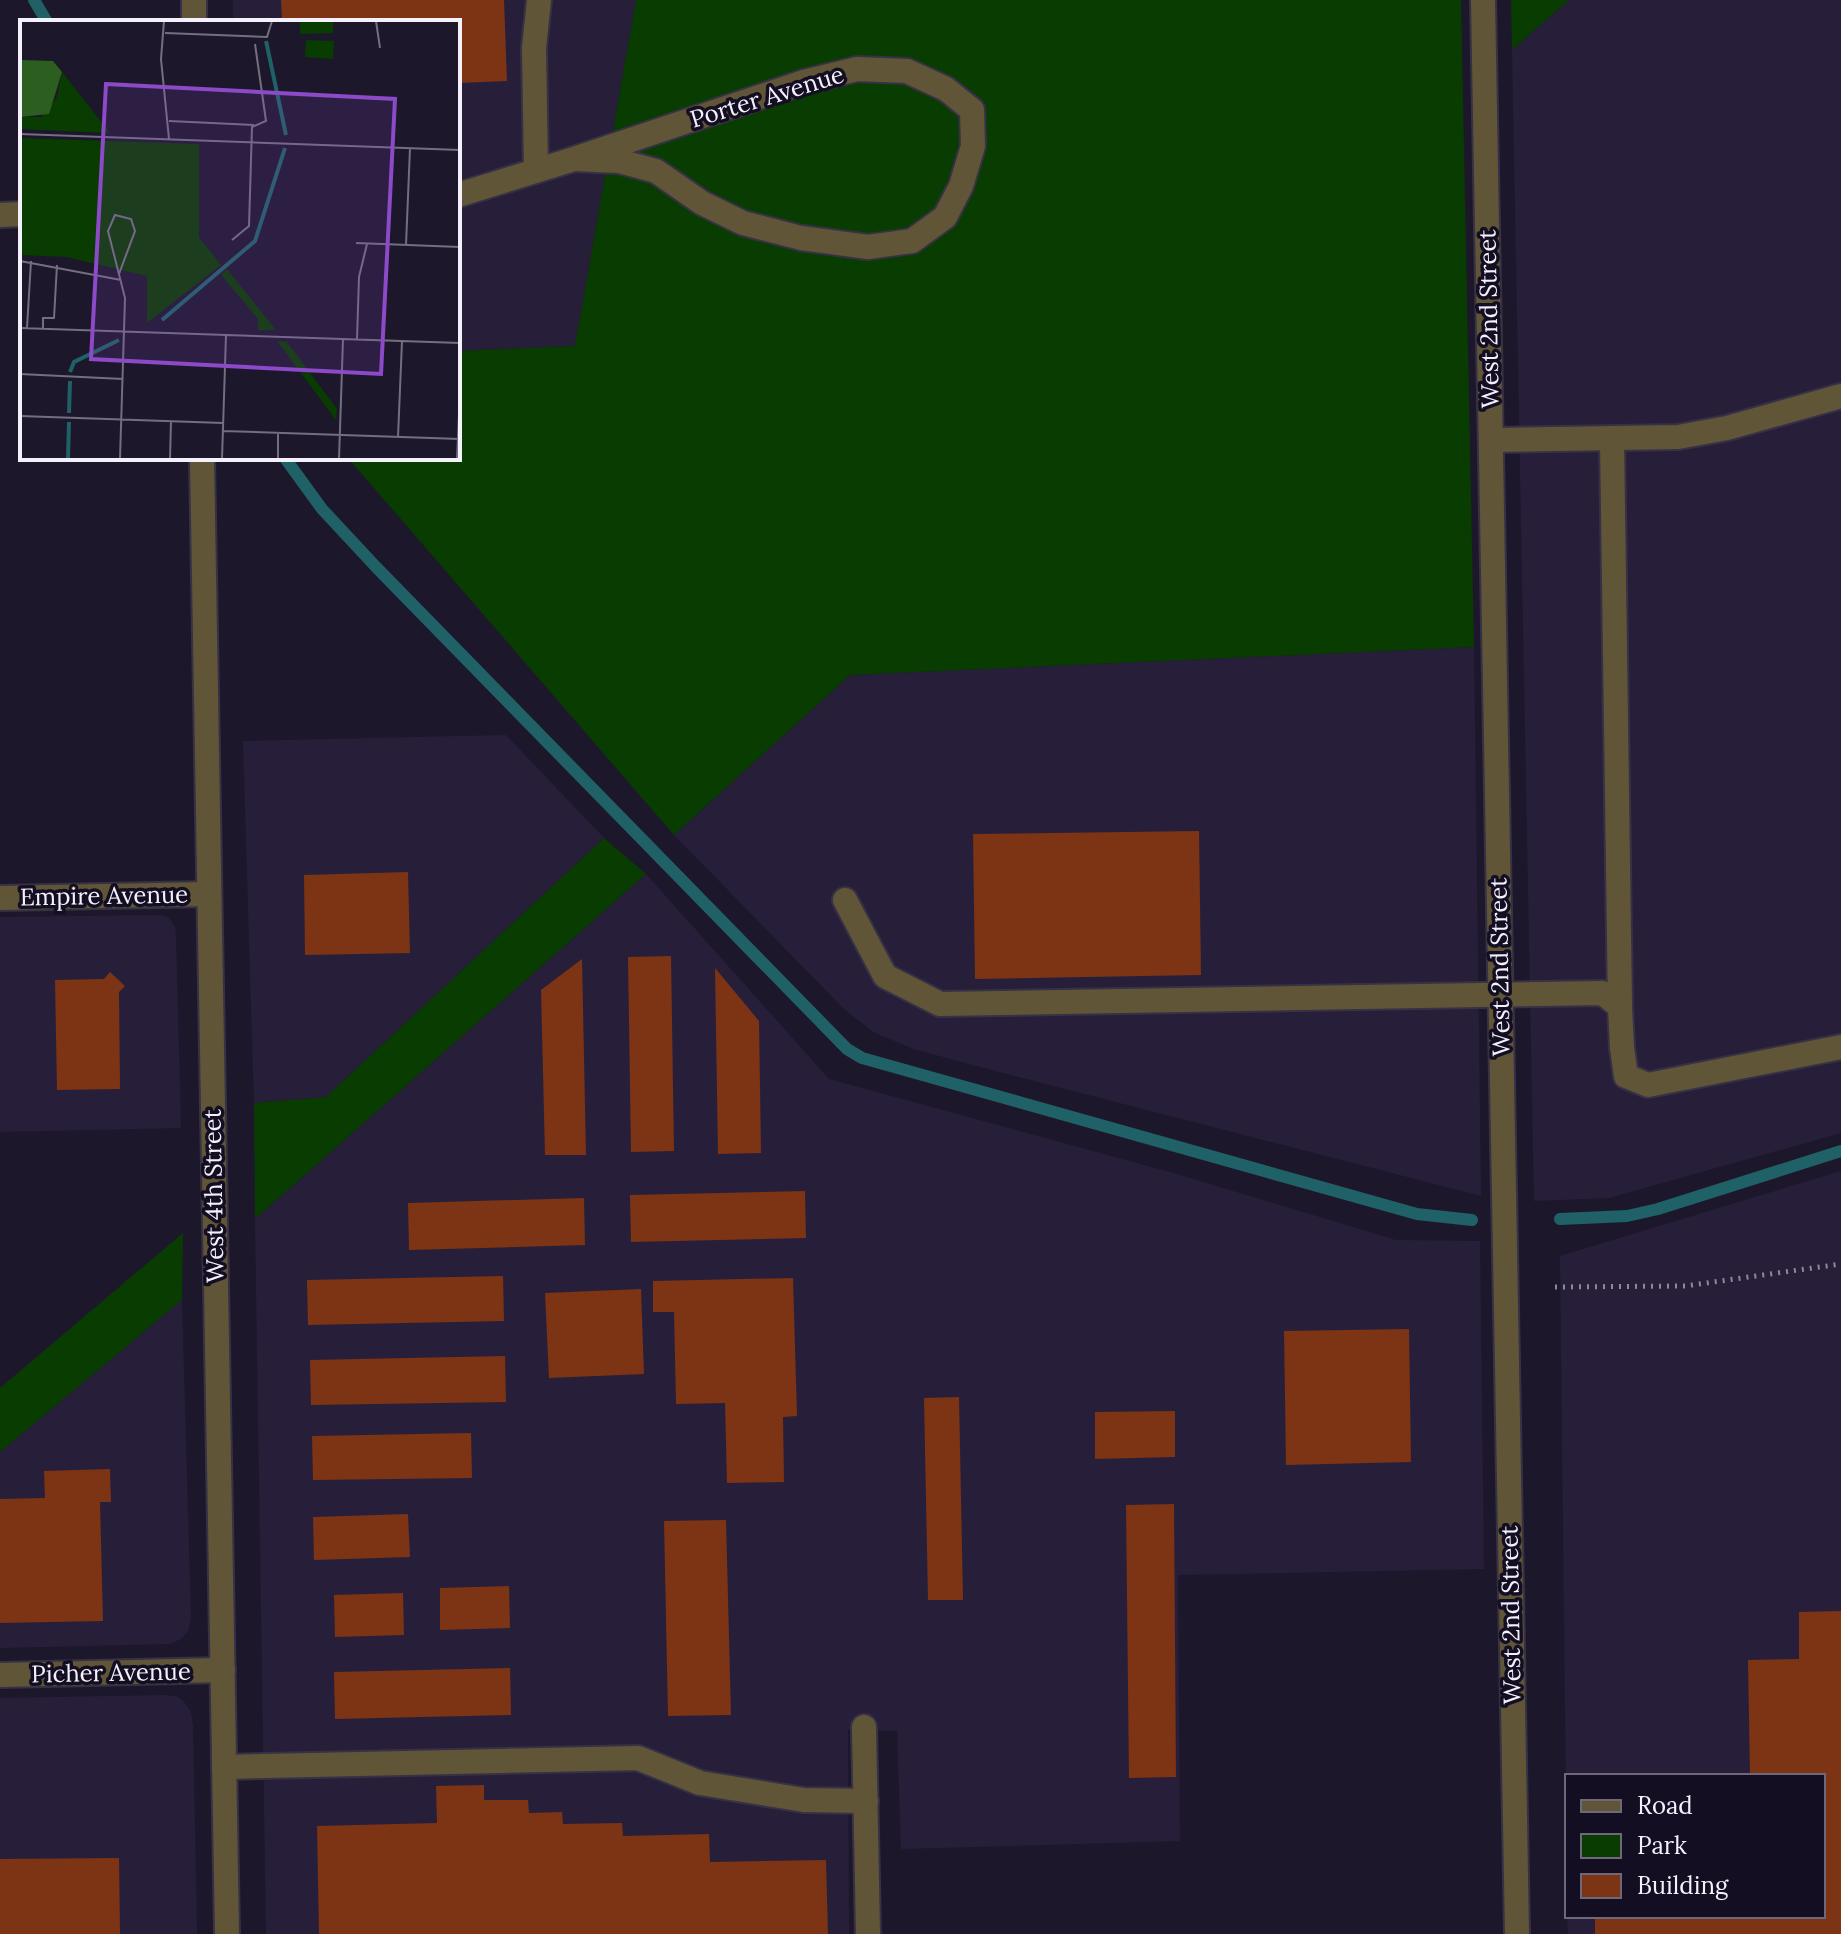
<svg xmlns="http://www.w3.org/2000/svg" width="1841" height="1934" font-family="Lora,serif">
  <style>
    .built { fill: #271f39 }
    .green { fill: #093c00 }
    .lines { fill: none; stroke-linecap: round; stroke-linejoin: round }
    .stream { stroke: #1f6166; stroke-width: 12 }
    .building { fill: #7c3414 }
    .minor-casing { stroke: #373145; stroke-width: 28 }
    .path { stroke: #8d8999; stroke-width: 5; stroke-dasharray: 2 6; stroke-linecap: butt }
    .minor { stroke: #605637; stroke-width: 24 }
    .labels { text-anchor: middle; stroke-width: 7; stroke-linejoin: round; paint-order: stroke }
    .street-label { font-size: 24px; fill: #f4f1fd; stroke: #140e22 }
    .inset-river { fill: none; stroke: #1f6166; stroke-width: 4 }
    .inset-road { fill: none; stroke: #736e80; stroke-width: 2 }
    .view { fill: #8d4ac8; fill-opacity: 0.15; stroke: #8d4ac8; stroke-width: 4 }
    .inset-edge { fill: none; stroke: #f4f1fd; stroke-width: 4 }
  </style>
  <rect width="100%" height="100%" fill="#1d172c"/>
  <!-- built -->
  <g class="built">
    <polygon points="233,0 636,0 575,346 458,351 458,22 233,22"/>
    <polygon points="1569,0 1841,0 1841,1133 1609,1198 1534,1201 1512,50"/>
    <polygon points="1474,647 1481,1196 965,1063 914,1049 875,1033 844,1009 674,835 850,675"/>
    <polygon points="506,735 604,838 326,1097 254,1103 243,741"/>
    <polygon points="646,874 829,1079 1177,1174 1396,1240 1480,1241 1484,1569 1178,1575 1180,1841 901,1849 897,1731 848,1730 849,1934 266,1934 255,1219"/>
    <polygon points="159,915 168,917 175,927 176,937 181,1128 0,1132 0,917"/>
    <polygon points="1841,1171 1841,1934 1568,1934 1567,1916 1823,1916 1823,1776 1567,1776 1567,1884 1560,1256"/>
    <polygon points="182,1300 191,1620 188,1631 181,1639 170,1644 0,1648 0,1452"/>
    <polygon points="167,1695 178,1697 185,1703 191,1712 193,1726 197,1934 0,1934 0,1698"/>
  </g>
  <!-- green -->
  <g class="green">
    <polygon points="636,0 1461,0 1474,647 850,675 674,835 348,458 458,458 458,351 575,346"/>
    <polygon points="1511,0 1569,0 1512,50"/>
    <polygon points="604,838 646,874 255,1219 254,1103 326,1097"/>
    <polygon points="183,1233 182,1300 0,1452 0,1388"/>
  </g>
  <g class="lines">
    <!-- stream -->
    <g class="stream">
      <polyline points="34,0 47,22"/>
      <polyline points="285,458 322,509 376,567 847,1049 862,1058 1417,1214 1472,1220"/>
      <polyline points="1560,1219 1627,1216 1658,1209 1841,1151"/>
    </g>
  </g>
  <!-- building -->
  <g class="building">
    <polygon points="281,0 504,0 507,81 458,83 458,22 282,22"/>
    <polygon points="1199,831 1201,975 975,979 973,834"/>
    <polygon points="408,872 410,953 305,955 304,875"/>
    <polygon points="671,956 674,1151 631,1152 628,957"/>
    <polygon points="582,959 586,1155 545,1155 541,990"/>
    <polygon points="715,968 759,1021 761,1153 718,1154"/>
    <polygon points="110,972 125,986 119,992 120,1089 57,1090 55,980 104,979"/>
    <polygon points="805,1191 806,1238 631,1242 630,1195"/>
    <polygon points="584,1198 585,1245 409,1250 408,1203"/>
    <polygon points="503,1276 504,1321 308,1325 307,1280"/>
    <polygon points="793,1278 797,1416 783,1417 784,1482 727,1483 725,1403 676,1404 674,1312 653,1312 653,1281"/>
    <polygon points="641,1289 644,1374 549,1378 545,1293"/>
    <polygon points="1409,1329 1411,1462 1286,1465 1284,1331"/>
    <polygon points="505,1356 506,1402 311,1405 310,1360"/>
    <polygon points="959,1397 963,1600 928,1600 924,1398"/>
    <polygon points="1175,1411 1175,1457 1095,1459 1095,1412"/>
    <polygon points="471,1433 472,1478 313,1480 312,1436"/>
    <polygon points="110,1469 111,1502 100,1502 103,1621 0,1623 0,1499 45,1498 44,1471"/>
    <polygon points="1174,1504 1176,1777 1129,1778 1126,1505"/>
    <polygon points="408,1514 410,1557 314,1560 313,1517"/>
    <polygon points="726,1520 731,1715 668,1716 664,1521"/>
    <polygon points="509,1586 510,1628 440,1630 440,1588"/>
    <polygon points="403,1593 404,1635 335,1637 334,1595"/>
    <polygon points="1841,1611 1841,1934 1595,1934 1595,1916 1823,1916 1823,1776 1750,1776 1748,1660 1799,1659 1799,1612"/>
    <polygon points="510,1668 511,1715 335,1719 334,1672"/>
    <polygon points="484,1785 484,1800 528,1800 529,1813 562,1812 563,1824 622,1823 623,1836 709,1834 710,1862 826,1860 828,1934 319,1934 317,1826 437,1823 436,1786"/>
    <polygon points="119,1858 120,1934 0,1934 0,1859"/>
  </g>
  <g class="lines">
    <!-- minor casing -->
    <g class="minor-casing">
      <g id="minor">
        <polyline points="194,0 194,22"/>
        <polyline points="1483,0 1517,1934"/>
        <polyline points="536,169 534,48 539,0"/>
        <polyline points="458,195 574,159 804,82 857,69 907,71 946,89 972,110 973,146 961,186 945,217 912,241 868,247 801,238 743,223 702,203 656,171 619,161 574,159"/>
        <polyline points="0,215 22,214"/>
        <polyline points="1612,438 1620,1007"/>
        <polyline points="1491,440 1678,437 1727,428 1841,396"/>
        <polyline points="202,458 227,1934"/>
        <polyline points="0,898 209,894"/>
        <polyline points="845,900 885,976 940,1004 1603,993 1620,1007 1622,1048 1626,1076 1648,1085 1841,1047"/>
        <polyline points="0,1675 223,1670"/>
        <polyline points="864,1727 868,1934"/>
        <polyline points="224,1767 638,1758 700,1783 804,1800 866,1801"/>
      </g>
    </g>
    <!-- path -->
    <polyline class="path" points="1555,1287 1685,1286 1841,1264"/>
    <!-- minor -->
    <use href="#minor" class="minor"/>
  </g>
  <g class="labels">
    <!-- street labels -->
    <g class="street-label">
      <text transform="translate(767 97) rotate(-17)" y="8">Porter Avenue</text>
      <text transform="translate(1489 319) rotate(-91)" y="8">West 2nd Street</text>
      <text transform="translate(104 896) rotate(-1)" y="8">Empire Avenue</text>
      <text transform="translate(1500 967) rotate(-91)" y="8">West 2nd Street</text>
      <text transform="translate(214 1196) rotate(-91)" y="8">West 4th Street</text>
      <text transform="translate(1511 1615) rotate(-91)" y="8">West 2nd Street</text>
      <text transform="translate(111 1673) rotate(-1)" y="8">Picher Avenue</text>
    </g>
  </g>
  <!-- overview -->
  <g transform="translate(20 20)">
    <rect width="440" height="440" fill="#1d172c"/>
    <path d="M280,1H313V13L280,14ZM286,20L314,21L313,39L285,37ZM42,52L90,113L0,109V97H22L37,77ZM0,118L179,124V217L201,245L127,303V256L46,237L0,235ZM207,249L256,310H238V299L201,255ZM257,321L267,322L317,389L316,400Z" fill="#093c00"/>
    <path d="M0,40L33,41L42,52L29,94L0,97Z" fill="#2c5f1f"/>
    <path class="inset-river" d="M246,21L266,115M142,300L235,221L265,128M50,352L54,342L99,320M49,393L50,361M48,439L49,402"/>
    <path class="inset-road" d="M144,1L141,39L149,119M356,1L360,28M145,13L247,17L252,1M149,101L234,105M0,114L440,130M212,220L229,206L232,107L246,101L235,24M336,223L440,227M386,225L390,128M0,241L101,260M99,254L115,211L111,199L95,195L88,211L105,278L100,439M0,308L440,323M7,308L11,241M23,308V298H34L37,245M337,319L339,257L347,224M0,354L103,359M0,396L203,403M203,411L440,419M378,417L382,321M150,439L151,401M202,439L206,315M258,439V413M319,439L323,319M437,439L440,371"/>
    <path class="view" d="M86,64L375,79L361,354L71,339Z"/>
    <rect width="440" height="440" class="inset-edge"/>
  </g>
  <!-- legend -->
  <rect x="1565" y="1774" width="260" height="144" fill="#140e22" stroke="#6e697a" stroke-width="2"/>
  <rect x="1581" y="1800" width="40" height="12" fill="#605637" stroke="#6e697a" stroke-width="2"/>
  <text x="1637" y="1814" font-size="24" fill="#f4f1fd">Road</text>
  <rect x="1581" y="1834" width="40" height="24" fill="#093c00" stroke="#6e697a" stroke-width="2"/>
  <text x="1637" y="1854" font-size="24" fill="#f4f1fd">Park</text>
  <rect x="1581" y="1874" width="40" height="24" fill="#7c3414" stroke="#6e697a" stroke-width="2"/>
  <text x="1637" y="1894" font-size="24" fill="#f4f1fd">Building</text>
</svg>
